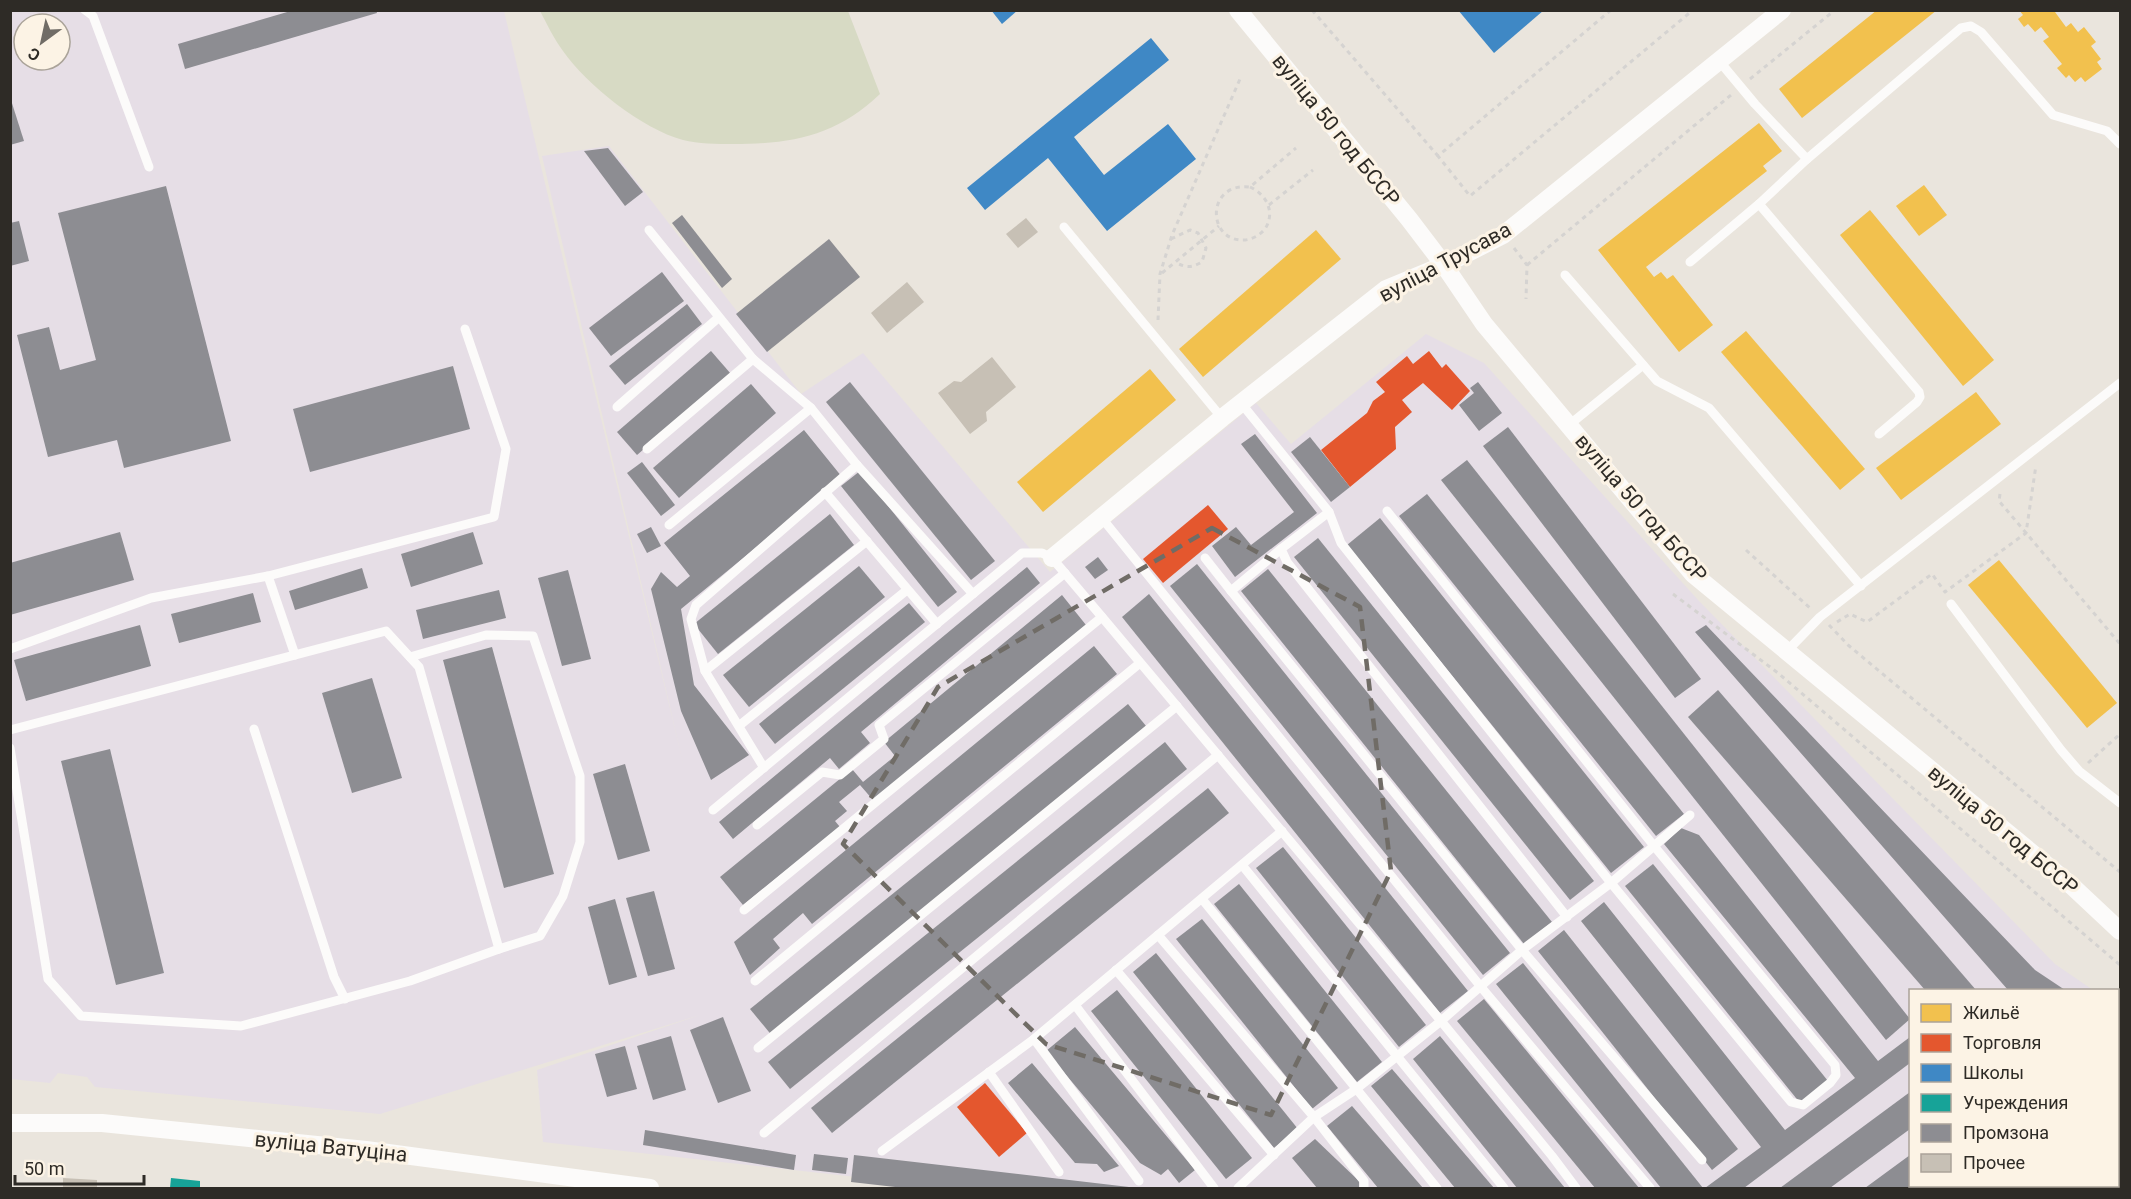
<svg xmlns="http://www.w3.org/2000/svg" width="2131" height="1199" font-family="Roboto,sans-serif">
  <style>
    .industrial { fill: #e6dee6; fill-rule: evenodd }
    .pitch { fill: #d7dac4 }
    .homes { fill: #f2c14e }
    .shops { fill: #e4572e }
    .schools { fill: #3f88c5 }
    .public { fill: #17a398 }
    .industry { fill: #8d8d92 }
    .building { fill: #c7c0b5 }
    .lines { fill: none; stroke-linecap: round; stroke-linejoin: round }
    .path { stroke: #d5d3d1; stroke-width: 3; stroke-dasharray: 4.5 4.5; stroke-linecap: butt }
    .lane { stroke: #fcfbfa; stroke-width: 9 }
    .street { stroke: #fcfbfa; stroke-width: 18 }
    .marked { fill: none; stroke: #706c66; stroke-width: 4.5; stroke-dasharray: 12 8; stroke-linejoin: round }
    .labels { text-anchor: middle; stroke-width: 6; stroke-linejoin: round; paint-order: stroke }
    .street-label { font-size: 21px; fill: #2e2b26; stroke: #fcf3e5 }
  </style>
  <rect width="100%" height="100%" fill="#eae5dd"/>
  <!-- industrial -->
  <path class="industrial" d="M10,11H504L683,763L542,156L609,146L801,394L863,353L1050,572L1256,403L1291,444L1426,334L1484,363L1699,601L2055,964L2093,990H1910V1186H2118V1008L2120,1010V1188H955L543,1142L537,1070L700,1015L380,1114L95,1087L87,1077L58,1073L50,1083L11,1079ZM24,24H60V60H24Z"/>
  <!-- pitch -->
  <path class="pitch" d="M540,11H848L880,94C836,136 792,144 733,144C717,144 698,144 683,140C642,129 587,85 563,51C554,39 547,24 540,11Z"/>
  <!-- homes -->
  <g class="homes">
    <polygon points="1877,10 1937,10 1802,118 1779,89"/>
    <polygon points="2019,10 2056,10 2055,12 2066,27 2071,23 2078,32 2084,27 2096,42 2091,46 2101,59 2097,62 2102,69 2085,82 2081,77 2075,82 2069,75 2066,78 2057,68 2062,64 2043,41 2049,37 2041,27 2035,32 2028,24 2024,27 2018,19 2023,15"/>
    <polygon points="1759,123 1782,151 1763,166 1767,171 1646,267 1654,277 1661,272 1667,279 1673,275 1713,325 1679,352 1598,250"/>
    <polygon points="1924,185 1947,215 1919,236 1896,206"/>
    <polygon points="1870,210 1994,360 1963,386 1840,235"/>
    <polygon points="1316,230 1341,259 1203,377 1179,349"/>
    <polygon points="1746,331 1865,469 1840,490 1721,352"/>
    <polygon points="1150,369 1176,400 1043,512 1017,482"/>
    <polygon points="1976,392 2001,424 1901,500 1876,468"/>
    <polygon points="1999,560 2117,703 2087,728 1968,585"/>
  </g>
  <!-- shops -->
  <g class="shops">
    <polygon points="1429,351 1442,368 1446,364 1470,391 1452,410 1423,383 1402,400 1412,412 1395,427 1396,449 1350,487 1321,450 1367,413 1373,401 1385,392 1376,382 1407,356 1413,364"/>
    <polygon points="1208,505 1228,529 1163,583 1143,559"/>
    <polygon points="985,1083 1027,1133 999,1157 957,1107"/>
  </g>
  <!-- schools -->
  <g class="schools">
    <polygon points="991,10 1018,10 1002,24"/>
    <polygon points="1458,10 1544,10 1494,53"/>
    <polygon points="1151,38 1169,60 1074,137 1104,175 1168,124 1196,159 1107,231 1048,158 985,210 967,188"/>
  </g>
  <!-- public -->
  <polygon class="public" points="171,1178 200,1181 200,1188 170,1188"/>
  <!-- industry -->
  <g class="industry">
    <polygon points="294,10 376,10 377,13 185,69 178,44"/>
    <polygon points="10,97 24,141 10,145"/>
    <polygon points="608,148 643,192 625,206 584,151"/>
    <polygon points="166,186 231,441 124,468 117,440 48,457 17,335 49,327 60,370 96,360 58,213"/>
    <polygon points="682,215 732,279 722,288 672,223"/>
    <polygon points="19,221 29,261 10,266 10,223"/>
    <polygon points="829,239 860,277 767,352 736,314"/>
    <polygon points="662,272 684,301 611,356 589,328"/>
    <polygon points="687,304 702,324 625,385 609,366"/>
    <polygon points="711,351 731,374 637,455 617,432"/>
    <polygon points="453,366 470,429 310,472 293,409"/>
    <polygon points="850,382 995,561 971,580 826,402"/>
    <polygon points="1478,382 1502,413 1479,431 1459,405 1474,393 1470,388"/>
    <polygon points="751,384 776,413 679,498 653,468"/>
    <polygon points="1508,427 1701,679 1675,698 1483,446"/>
    <polygon points="804,430 842,477 681,609 694,685 749,755 711,780 681,711 651,589 661,572 677,587 690,576 664,543"/>
    <polygon points="1255,434 1317,513 1235,577 1212,546 1236,527 1251,545 1294,512 1241,444"/>
    <polygon points="1310,437 1350,487 1331,502 1291,452"/>
    <polygon points="1467,460 1910,1019 1886,1040 1441,480"/>
    <polygon points="642,462 675,505 661,516 627,473"/>
    <polygon points="860,471 957,592 938,607 841,486"/>
    <polygon points="1427,494 1684,814 1656,836 1399,516"/>
    <polygon points="830,514 854,545 718,654 694,624"/>
    <polygon points="1380,518 1644,847 1611,873 1347,545"/>
    <polygon points="651,527 661,546 647,553 637,534"/>
    <polygon points="120,532 134,580 10,615 10,563"/>
    <polygon points="473,532 483,564 411,587 401,554"/>
    <polygon points="1318,538 1594,881 1570,900 1294,557"/>
    <polygon points="1098,557 1108,570 1095,579 1085,567"/>
    <polygon points="1197,564 1510,953 1483,975 1170,586"/>
    <polygon points="859,566 885,597 749,707 723,675"/>
    <polygon points="1027,567 1040,583 861,732 870,743 839,769 830,758 733,839 719,822"/>
    <polygon points="362,568 368,588 295,610 289,591"/>
    <polygon points="1268,569 1552,922 1524,944 1241,591"/>
    <polygon points="568,570 591,659 562,666 538,578"/>
    <polygon points="499,590 506,618 423,639 416,610"/>
    <polygon points="253,593 261,622 179,643 171,614"/>
    <polygon points="1149,594 1468,991 1440,1013 1122,617"/>
    <polygon points="1062,595 1086,625 873,800 860,785 839,802 847,811 835,821 840,827 743,905 720,877 852,769 863,782 895,756 884,742"/>
    <polygon points="909,603 925,622 775,744 759,724"/>
    <polygon points="140,625 151,666 26,701 14,660"/>
    <polygon points="1706,625 2035,970 2065,990 2008,990 1695,632"/>
    <polygon points="1094,646 1117,674 812,924 803,913 773,939 780,948 750,975 734,942"/>
    <polygon points="492,647 554,874 504,888 443,660"/>
    <polygon points="372,678 402,778 352,793 322,693"/>
    <polygon points="1718,690 1976,990 1925,990 1688,717"/>
    <polygon points="1128,704 1151,732 773,1037 750,1009"/>
    <polygon points="1165,742 1187,769 790,1089 768,1062"/>
    <polygon points="110,749 164,973 116,985 61,761"/>
    <polygon points="625,764 650,851 618,860 593,774"/>
    <polygon points="1208,788 1229,813 832,1133 811,1108"/>
    <polygon points="1681,828 1699,835 1878,1061 1910,1037 1910,1063 1744,1188 1705,1188 1761,1147 1581,921 1604,902 1785,1130 1855,1078 1664,844"/>
    <polygon points="1283,847 1426,1025 1399,1047 1256,868"/>
    <polygon points="1653,864 1828,1081 1800,1103 1625,886"/>
    <polygon points="1239,884 1382,1062 1357,1082 1214,904"/>
    <polygon points="654,891 675,969 648,976 626,898"/>
    <polygon points="615,899 637,977 609,985 588,907"/>
    <polygon points="1202,919 1338,1088 1312,1109 1176,939"/>
    <polygon points="1564,930 1738,1149 1712,1170 1538,951"/>
    <polygon points="1156,953 1298,1129 1274,1148 1133,972"/>
    <polygon points="1523,963 1703,1188 1661,1188 1496,984"/>
    <polygon points="1117,990 1252,1158 1226,1179 1091,1011"/>
    <polygon points="1484,999 1639,1188 1595,1188 1457,1021"/>
    <polygon points="723,1017 751,1091 718,1103 690,1030"/>
    <polygon points="1075,1027 1195,1170 1179,1183 1168,1169 1161,1175 1140,1163 1046,1051"/>
    <polygon points="2118,1027 2120,1029 2120,1062 2118,1060"/>
    <polygon points="671,1036 686,1090 653,1100 637,1046"/>
    <polygon points="1440,1036 1565,1188 1517,1188 1413,1059"/>
    <polygon points="625,1046 637,1089 607,1097 595,1054"/>
    <polygon points="1032,1063 1119,1166 1104,1172 1097,1164 1075,1163 1008,1083"/>
    <polygon points="1392,1069 1494,1188 1455,1188 1371,1086"/>
    <polygon points="1910,1092 1910,1129 1830,1188 1780,1188"/>
    <polygon points="1352,1106 1423,1188 1378,1188 1327,1126"/>
    <polygon points="645,1130 796,1155 794,1170 643,1145"/>
    <polygon points="2120,1134 2120,1175 2118,1177 2118,1136"/>
    <polygon points="1315,1139 1359,1181 1359,1188 1317,1188 1292,1158"/>
    <polygon points="814,1154 848,1158 846,1174 812,1170"/>
    <polygon points="854,1155 1129,1187 1129,1188 904,1188 851,1182"/>
    <polygon points="1910,1155 1910,1186 1923,1186 1919,1188 1865,1188"/>
    <polygon points="1956,1186 2010,1186 2006,1188 1952,1188"/>
    <polygon points="2050,1186 2106,1186 2102,1188 2046,1188"/>
  </g>
  <!-- building -->
  <g class="building">
    <polygon points="1026,218 1038,232 1018,248 1006,234"/>
    <polygon points="907,282 924,302 887,333 871,313"/>
    <polygon points="992,357 1016,387 986,412 987,421 970,434 938,393 954,381 961,382"/>
    <polygon points="63,1178 97,1180 97,1188 63,1188"/>
  </g>
  <g class="lines">
    <!-- path -->
    <g class="path">
      <polyline points="1312,10 1438,156"/>
      <polyline points="1611,10 1438,156 1470,196 1693,10"/>
      <polyline points="1750,79 1835,10"/>
      <path d="M1250,187C1266,194 1276,212 1265,229C1260,235 1253,239 1245,240C1207,243 1205,182 1250,187L1296,148"/>
      <polyline points="1269,205 1313,170"/>
      <path d="M1171,239L1190,230L1198,233L1206,248L1202,262C1191,268 1186,268 1175,262"/>
      <polyline points="1514,248 1527,265 1526,299"/>
      <polyline points="1527,265 1731,95"/>
      <polyline points="1162,273 1219,226"/>
      <polyline points="1158,320 1160,274 1172,235 1240,79"/>
      <polyline points="2000,494 1999,501 2120,644"/>
      <polyline points="1746,550 1811,609"/>
      <polyline points="1673,594 1778,673 2120,965"/>
      <polyline points="1837,622 1850,614 1867,622 1932,574 1945,592 2026,533 2036,465"/>
      <polyline points="1829,625 1848,645 2120,872"/>
      <polyline points="2088,763 2120,734"/>
    </g>
    <!-- lane -->
    <g class="lane">
      <polyline points="85,10 93,16 149,167"/>
      <polyline points="1720,62 1755,104 1807,159 1961,28 1971,26 1981,32 2053,115 2107,131 2120,144"/>
      <polyline points="1807,159 1759,204 1919,392 1920,397 1917,402 1879,434"/>
      <polyline points="1064,227 1222,418"/>
      <polyline points="649,230 753,359 811,408 857,465 973,594"/>
      <polyline points="1690,262 1759,204"/>
      <polyline points="1565,275 1657,381 1709,408 1861,586"/>
      <polyline points="1241,403 1329,512 1341,543 1611,883 1791,1102 1803,1105 1830,1083 1836,1075 1835,1065 1654,846 1387,511"/>
      <polyline points="617,407 718,318"/>
      <polyline points="1569,425 1643,365"/>
      <polyline points="647,449 753,359"/>
      <polyline points="825,492 937,624"/>
      <polyline points="1329,512 1281,549 1287,562 1567,917"/>
      <polyline points="1101,517 1481,987 1650,1188"/>
      <polyline points="669,525 811,408"/>
      <polyline points="1281,549 1231,591 1522,950 1702,1160"/>
      <polyline points="1205,558 1231,591"/>
      <polyline points="268,576 295,655"/>
      <polyline points="1951,604 2061,750 2079,771 2120,803"/>
      <polyline points="10,649 151,598 268,576 494,517 506,449 465,329"/>
      <polyline points="1786,652 1820,617 2120,383"/>
      <polyline points="410,657 486,635 533,636 580,776 580,842 563,896 540,936 499,949"/>
      <polyline points="705,671 867,541"/>
      <polyline points="740,725 907,590"/>
      <polyline points="254,729 334,977 345,999"/>
      <polyline points="10,730 386,631 419,667 499,949 410,981 241,1026 81,1016 48,979 10,748"/>
      <polyline points="764,768 705,671 691,619 696,605 857,465"/>
      <polyline points="713,810 1022,553 1042,553 1052,558 1102,617 1441,1021 1552,1156 1576,1188"/>
      <polyline points="757,825 822,772 840,775 884,739 879,725 1065,573"/>
      <polyline points="1242,865 1504,1188"/>
      <polyline points="1202,899 1437,1188"/>
      <polyline points="744,910 1102,617"/>
      <polyline points="1158,935 1314,1117 1364,1181 1364,1188"/>
      <polyline points="1116,970 1274,1155"/>
      <polyline points="755,981 1140,663"/>
      <polyline points="1075,1005 1214,1188"/>
      <polyline points="1034,1039 1139,1181"/>
      <polyline points="758,1048 1177,706"/>
      <polyline points="989,1072 1059,1172"/>
      <polyline points="764,1133 1218,755"/>
      <polyline points="882,1151 1034,1039 1282,831"/>
      <polyline points="1238,1188 1314,1117 1355,1090 1441,1021 1522,950 1611,883 1690,815"/>
    </g>
    <!-- street -->
    <g class="street">
      <polyline points="1238,10 1409,219 1444,265 1484,324 1693,574 2072,886 2120,931"/>
      <polyline points="1052,558 1222,418 1386,289 1444,265 1503,235 1782,10"/>
      <polyline points="10,1123 102,1123 366,1150 650,1188"/>
    </g>
  </g>
  <!-- marked area -->
  <path class="marked" d="M1212,528L1360,607L1391,871L1271,1115L1046,1044L843,844L938,687Z"/>
  <g class="labels">
    <!-- street labels -->
    <g class="street-label">
      <text transform="translate(1336 130) rotate(51)" y="7">вуліца 50 год БССР</text>
      <text transform="translate(1445 262) rotate(-28)" y="7">вуліца Трусава</text>
      <text transform="translate(1641 508) rotate(49)" y="7">вуліца 50 год БССР</text>
      <text transform="translate(2003 830) rotate(40)" y="7">вуліца 50 год БССР</text>
      <text transform="translate(331 1147) rotate(6)" y="7">вуліца Ватуціна</text>
    </g>
  </g>
  <!-- border -->
  <rect width="2131" height="1199" fill="none" stroke="#2e2b26" stroke-width="24"/>
  <!-- legend -->
  <rect x="1909" y="989" width="210" height="198" fill="#fcf3e5" stroke="#aaa399" stroke-width="1.5"/>
  <rect x="1921" y="1004" width="30" height="18" fill="#f2c14e" stroke="#aaa399" stroke-width="1.5"/>
  <text x="1963" y="1019" font-size="18" fill="#2e2b26">Жильё</text>
  <rect x="1921" y="1034" width="30" height="18" fill="#e4572e" stroke="#aaa399" stroke-width="1.5"/>
  <text x="1963" y="1049" font-size="18" fill="#2e2b26">Торговля</text>
  <rect x="1921" y="1064" width="30" height="18" fill="#3f88c5" stroke="#aaa399" stroke-width="1.5"/>
  <text x="1963" y="1079" font-size="18" fill="#2e2b26">Школы</text>
  <rect x="1921" y="1094" width="30" height="18" fill="#17a398" stroke="#aaa399" stroke-width="1.5"/>
  <text x="1963" y="1109" font-size="18" fill="#2e2b26">Учреждения</text>
  <rect x="1921" y="1124" width="30" height="18" fill="#8d8d92" stroke="#aaa399" stroke-width="1.5"/>
  <text x="1963" y="1139" font-size="18" fill="#2e2b26">Промзона</text>
  <rect x="1921" y="1154" width="30" height="18" fill="#c7c0b5" stroke="#aaa399" stroke-width="1.5"/>
  <text x="1963" y="1169" font-size="18" fill="#2e2b26">Прочее</text>
  <!-- north arrow -->
  <g transform="translate(42 42) rotate(213)"><circle r="28" fill="#fcf3e5" stroke="#aaa399" stroke-width="1.5"/>
  <path d="M0-4.5L10 22L0 15L-10 22Z" fill="#706c66"/>
  <text y="-9" font-size="16" font-weight="bold" text-anchor="middle" fill="#2e2b26">С</text>
  </g>
  <!-- scale -->
  <path d="M15 1175v9h129v-9" fill="none" stroke="#2e2b26" stroke-width="3"/>
  <text x="24" y="1175" font-size="18" fill="#2e2b26" stroke="#fcf3e5" stroke-width="4.5" paint-order="stroke">50 m</text>
</svg>
